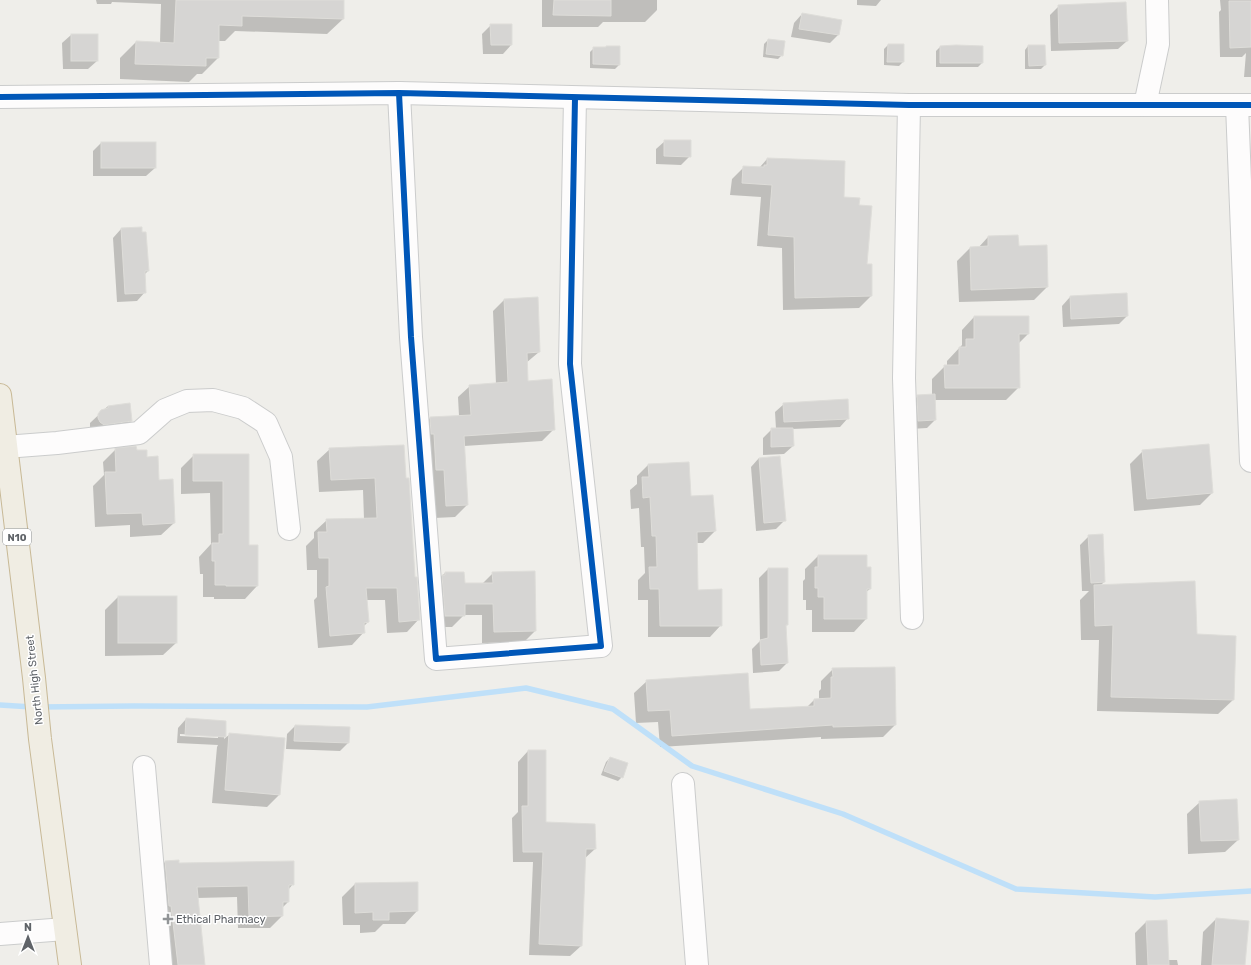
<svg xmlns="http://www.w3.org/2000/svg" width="1251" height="965" font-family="Rubik,sans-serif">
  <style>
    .shadow { fill: #0003; fill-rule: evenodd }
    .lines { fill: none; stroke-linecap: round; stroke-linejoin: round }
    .stream { stroke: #bfe0f9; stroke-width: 5.5 }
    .building { fill: #d6d5d3; stroke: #deddd9 }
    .minor-casing { stroke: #cbcccc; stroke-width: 24 }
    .highway-casing { stroke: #c8b996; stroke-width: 24 }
    .minor { stroke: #fdfcfc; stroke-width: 22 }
    .highway { stroke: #f0ede3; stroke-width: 22 }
    .cycleway-casing { stroke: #fff; stroke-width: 8 }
    .cycleway { stroke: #0057b8; stroke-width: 6 }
    .poi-dot { fill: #919496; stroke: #fff; stroke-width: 1.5 }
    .labels { text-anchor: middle; stroke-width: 3; stroke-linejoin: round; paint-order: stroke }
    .shield { fill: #fff; stroke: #8f9295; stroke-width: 1 }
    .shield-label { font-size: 10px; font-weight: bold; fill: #5f6368 }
    .street-label { font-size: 11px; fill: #5f6368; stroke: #fff }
    .poi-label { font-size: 11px; fill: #5f6368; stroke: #fff; text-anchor: start }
  </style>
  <rect width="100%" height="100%" fill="#efeeea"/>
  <!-- shadow -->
  <g class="shadow">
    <polygon points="96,0 343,0 343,19 327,34 235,31 225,41 218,41 218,58 202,74 197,74 189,82 120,79 120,58 136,42 160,43 161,4 112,2 111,4 97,4"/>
    <polygon points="542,0 657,0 657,10 645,22 603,22 598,27 542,27"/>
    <polygon points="857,0 881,0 876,6 857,5"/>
    <polygon points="1220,0 1251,0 1251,77 1244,77 1246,53 1242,57 1220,57 1219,12 1221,10"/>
    <polygon points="1059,6 1127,41 1118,49 1051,51 1050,15"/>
    <polygon points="802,14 840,21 838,35 830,43 791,37 794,23"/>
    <polygon points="491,25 511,25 511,45 503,54 483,54 482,34"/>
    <polygon points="71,35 97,35 97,61 88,69 63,69 62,43"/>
    <polygon points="768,40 782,55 778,59 763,57 764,44"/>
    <polygon points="888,45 903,62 899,66 884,65 884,49"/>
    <polygon points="1028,46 1045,65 1041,69 1025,69 1025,50"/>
    <polygon points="940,47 982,63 978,67 936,67 936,51"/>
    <polygon points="594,48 619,65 615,69 590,68 590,52"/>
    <polygon points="665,141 690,156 681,165 656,164 656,149"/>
    <polygon points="101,143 155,168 146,176 93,176 93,151"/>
    <polygon points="767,159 858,206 866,265 871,296 859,308 783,310 782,248 757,246 761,197 730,195 732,179 744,167 759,168"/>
    <polygon points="121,229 148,271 144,275 145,292 137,301 117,302 113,238"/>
    <polygon points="988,237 1018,247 1047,287 1034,300 959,302 957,261 970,248 978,248"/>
    <polygon points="1070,297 1127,316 1119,324 1063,327 1062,306"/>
    <polygon points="504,300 539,352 526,363 527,382 554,429 542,441 464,446 467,505 455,517 434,518 419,430 430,418 459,416 458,397 470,386 496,384 493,311"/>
    <polygon points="974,317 1028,334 1019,343 1019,387 1006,400 934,400 935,420 927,428 910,429 909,405 918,396 932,395 932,379 945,366 947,366 947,361 962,345 962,330"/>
    <polygon points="784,404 848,418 840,427 792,429 793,446 784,454 763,455 763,438 772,429 776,429 775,412"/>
    <polygon points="108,406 131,421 123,429 91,430 90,427 90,423"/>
    <polygon points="403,446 414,578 419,619 407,632 387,633 385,600 366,600 368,622 364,626 364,632 352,645 318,648 314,600 317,597 317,570 307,570 306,546 314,538 314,532 327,520 364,519 363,490 319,492 317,461 330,449"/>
    <polygon points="116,449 136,451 146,458 158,481 174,523 161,535 130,537 130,525 95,527 93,486 104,475 103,462"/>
    <polygon points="1143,451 1212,493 1200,505 1134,511 1130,464"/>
    <polygon points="194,455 248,455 248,546 257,546 257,586 245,599 214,599 214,597 203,597 203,574 200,574 199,557 211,544 210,493 181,494 181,468"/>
    <polygon points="759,458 785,520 776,529 756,531 751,467"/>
    <polygon points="648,465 690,497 715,531 703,543 696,543 697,591 721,625 710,637 648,637 648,600 638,600 638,580 645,573 644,547 641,547 639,508 631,509 630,490 637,484 637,476"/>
    <polygon points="1089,536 1104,582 1100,586 1196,635 1233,700 1218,714 1097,711 1099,640 1081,640 1080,600 1089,591 1082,591 1080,545"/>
    <polygon points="818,556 866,556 866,568 870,568 870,589 866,592 866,619 854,632 812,632 812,610 806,610 806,600 803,600 803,581 805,579 805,569"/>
    <polygon points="768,569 787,569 787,625 785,626 787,663 779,671 753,673 752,649 760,641 759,578"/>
    <polygon points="445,573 463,573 464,584 482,584 493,573 535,631 524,642 482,643 482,615 464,615 452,627 434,627 433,584"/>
    <polygon points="118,597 176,643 163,655 105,656 105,610"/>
    <polygon points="833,669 895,725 883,737 821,739 821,737 660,747 658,722 636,723 634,693 647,681 749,710 807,707 814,700 819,700 819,691 821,689 821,681"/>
    <path d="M186,719L225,721L224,739L230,734L279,795L267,807L212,803L217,747L218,745L177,743L178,728ZM180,734L218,736V738L180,736Z"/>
    <polygon points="295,726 348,743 340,751 286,749 287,734"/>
    <polygon points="528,751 545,824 595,849 584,859 581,946 570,956 529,955 533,862 513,862 512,818 518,812 518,762"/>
    <polygon points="610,758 622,777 618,781 601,775 606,762"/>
    <polygon points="1200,802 1238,840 1225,852 1188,854 1187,814"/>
    <polygon points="178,861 178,865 293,884 288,890 288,902 282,908 282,916 270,928 238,928 237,897 197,898 204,965 165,965 153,873 165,862"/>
    <polygon points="417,883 417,911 405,924 383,924 375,932 360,933 360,925 343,925 342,897 355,884"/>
    <polygon points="1216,919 1244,965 1201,965 1203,932"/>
    <polygon points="1146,922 1168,960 1177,960 1178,965 1136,965 1135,933"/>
  </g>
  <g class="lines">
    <!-- stream -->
    <g class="stream">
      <polyline points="0,705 32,707"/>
      <polyline points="40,707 134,706 367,707 526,688 613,709 692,766 843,814 1016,889 1155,897 1251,891"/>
    </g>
  </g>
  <!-- building -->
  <g class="building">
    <polygon points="176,0 344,0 344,19 242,16 242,26 219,25 219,58 206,58 206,66 135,64 136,41 174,43"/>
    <polygon points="554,0 611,0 611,16 553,15"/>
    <polygon points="1229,1 1251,1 1251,47 1230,48"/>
    <polygon points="1126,2 1128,41 1059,43 1058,5"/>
    <polygon points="802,13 842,20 839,35 799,29"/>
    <polygon points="490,24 512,24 512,45 491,45"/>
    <rect x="71" y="34" width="27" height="27"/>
    <polygon points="768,39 785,41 783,56 766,54"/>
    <polygon points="888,44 904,44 904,62 887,62"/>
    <polygon points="956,45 983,46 983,63 940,63 940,46"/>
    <polygon points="1028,45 1045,45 1046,65 1029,66"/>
    <polygon points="606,46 620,46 620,65 593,64 593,47 606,47"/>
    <polygon points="664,140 691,140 691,157 664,156"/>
    <rect x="101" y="142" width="55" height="26"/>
    <polygon points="767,158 845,161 844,197 860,198 859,205 872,206 867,264 872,264 872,296 795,298 794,237 768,235 772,185 742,183 743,166 764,167 764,165 767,165"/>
    <polygon points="142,227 142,232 146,232 149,271 145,271 146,293 125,294 121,228"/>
    <polygon points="1018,235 1019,246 1047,245 1048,287 971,290 970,247 988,246 988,236"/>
    <polygon points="1127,293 1128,316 1071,319 1070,296"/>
    <polygon points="538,297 540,352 527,353 528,381 552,379 555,430 464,436 468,505 446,506 444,470 436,470 434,434 431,434 430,417 471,415 469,385 508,382 504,299"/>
    <polygon points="974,316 1029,316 1029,334 1019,334 1020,388 945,388 944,365 959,365 959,347 966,347 966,339 974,339"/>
    <polygon points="935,394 936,420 918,421 917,395"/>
    <polygon points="848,399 849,419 784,422 783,403"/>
    <polygon points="130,403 132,421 104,425 100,422 98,418 98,414 101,410 108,408 108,406"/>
    <polygon points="771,428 793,428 794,446 771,447"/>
    <polygon points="1209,444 1213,493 1147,499 1142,450"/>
    <polygon points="404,445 406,478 409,478 415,577 417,577 420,620 399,622 397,588 366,588 369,622 364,623 365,633 330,636 326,587 329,586 329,558 319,558 318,532 327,532 326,519 377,518 375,478 331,480 329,448"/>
    <polygon points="136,446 137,450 147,450 147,457 158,456 159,480 173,479 175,523 143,525 142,513 107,514 105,472 116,472 115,448"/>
    <polygon points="193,454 249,454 249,545 258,545 258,586 226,586 226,585 215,585 215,561 212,561 212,543 219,543 219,534 223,534 223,481 193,481"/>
    <polygon points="780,456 786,521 764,523 759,458"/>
    <polygon points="689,462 691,496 713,495 716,531 697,532 698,590 722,589 722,626 660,626 659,589 650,589 649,567 657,567 656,536 652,536 650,497 643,498 642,477 649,477 648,464"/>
    <polygon points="1103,534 1105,582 1091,583 1088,535"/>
    <polygon points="818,555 867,555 867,567 871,567 871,589 867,589 867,619 824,619 824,597 818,597 818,588 815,588 815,567 818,567"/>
    <polygon points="768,568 788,568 788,625 786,625 788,663 761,665 760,640 768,638"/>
    <polygon points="535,571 536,631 494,632 493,604 465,604 465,616 445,616 442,575 445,575 445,572 464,572 465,583 493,583 492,572"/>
    <polygon points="1195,581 1197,634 1236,636 1234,700 1111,697 1113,625 1095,626 1094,585"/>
    <rect x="118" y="596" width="59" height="47"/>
    <polygon points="895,667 896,725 833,727 833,725 672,736 670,710 648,711 646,680 748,673 750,709 814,706 814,699 831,698 831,677 833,677 832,668"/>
    <polygon points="186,718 226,721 226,737 185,735"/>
    <polygon points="295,725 350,727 349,743 294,741"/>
    <polygon points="229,733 285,738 280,795 225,790"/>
    <polygon points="528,750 546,750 546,822 595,824 596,849 586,849 582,946 539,944 543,852 523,852 522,806 528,806"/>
    <polygon points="610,757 628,763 623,778 604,771"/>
    <polygon points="1237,799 1239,840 1201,841 1199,801"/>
    <polygon points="179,860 179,863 294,861 294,885 289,885 289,902 283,902 283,916 249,917 248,886 197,887 205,965 178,965 171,906 169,906 165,861"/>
    <polygon points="418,882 418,911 389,912 389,920 373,920 373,912 355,913 355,883"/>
    <polygon points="1216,918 1249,921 1245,965 1212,965"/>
    <polygon points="1167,920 1169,965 1148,965 1146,921"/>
  </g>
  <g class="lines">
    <!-- minor casing -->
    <g class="minor-casing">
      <g id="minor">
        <polyline points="399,93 411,337 436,659 601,646 570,364 575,98"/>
        <polyline points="0,97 399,93 909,105 1251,105"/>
        <polyline points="909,105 904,378 912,618"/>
        <polyline points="1145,105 1158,44 1157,0"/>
        <polyline points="1237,105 1251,461"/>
        <polyline points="5,447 57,443 139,433 165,410 187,401 213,400 243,408 266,423 281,457 289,529"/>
        <polyline points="144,767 161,965"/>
        <polyline points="683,784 697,965"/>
        <polyline points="0,934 65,929"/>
      </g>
    </g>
    <!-- highway casing -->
    <g class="highway-casing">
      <polyline id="highway" points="0,395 34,678 40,739 70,965"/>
    </g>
    <!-- minor -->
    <use href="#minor" class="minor"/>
    <!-- highway -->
    <use href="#highway" class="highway"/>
    <!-- cycleway casing -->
    <g class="cycleway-casing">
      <g id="cycleway">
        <polyline points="399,93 411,337 436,659 601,646 570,364 575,98"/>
        <polyline points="0,97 399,93 909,105 1251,105"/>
      </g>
    </g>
    <!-- cycleway -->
    <use href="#cycleway" class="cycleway"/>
  </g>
  <!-- markers -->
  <path class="poi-dot" d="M166 913h4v4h4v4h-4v4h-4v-4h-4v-4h4z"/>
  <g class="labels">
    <!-- shield labels -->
    <rect class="shield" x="3" y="529" width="28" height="16" rx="3"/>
    <g class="shield-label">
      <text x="17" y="541">N10</text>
    </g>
    <!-- street labels -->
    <g class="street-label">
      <text transform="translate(34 680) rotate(-96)" y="4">North High Street</text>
    </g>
    <!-- poi labels -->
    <g class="poi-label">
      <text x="176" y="923">Ethical Pharmacy</text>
    </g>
  </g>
  <!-- north arrow -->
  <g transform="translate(28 937)" stroke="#ffffff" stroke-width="3" paint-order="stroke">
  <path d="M0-3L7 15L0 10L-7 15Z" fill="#5f6368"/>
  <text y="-6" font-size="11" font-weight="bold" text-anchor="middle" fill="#5f6368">N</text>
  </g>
</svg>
